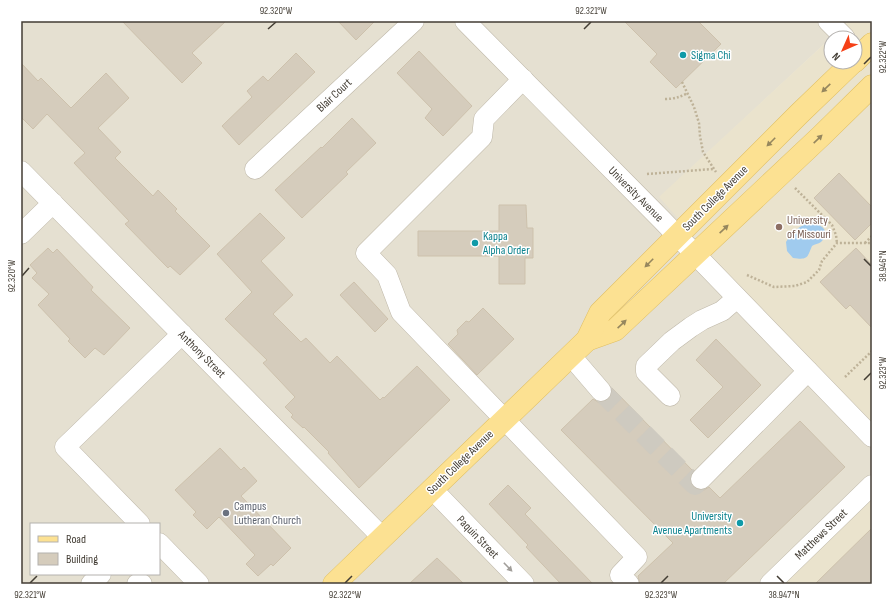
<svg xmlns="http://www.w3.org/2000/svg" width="893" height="605" font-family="'Sofia Sans Condensed',sans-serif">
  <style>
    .residential { fill: #e5e0d1; fill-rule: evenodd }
    .education { fill: #eae3cd; fill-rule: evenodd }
    .water { fill: #a0cbee }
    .building { fill: #d5ccbc; stroke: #cdc1ac }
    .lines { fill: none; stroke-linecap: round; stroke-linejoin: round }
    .minor-tunnel { stroke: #cecac0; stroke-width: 20; stroke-dasharray: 20 10; stroke-linecap: butt }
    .minor-casing { stroke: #bfb8a9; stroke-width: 21 }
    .major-casing { stroke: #e0bf62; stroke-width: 23 }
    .path { stroke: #beb298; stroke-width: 2.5; stroke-dasharray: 2 2; stroke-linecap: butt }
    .minor { stroke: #fff; stroke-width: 20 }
    .major { stroke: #fce192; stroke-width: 22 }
    .oneway { fill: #96875e }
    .oneway2 { fill: #a19e9a }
    .ticks { fill: none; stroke: #433d34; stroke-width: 1.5 }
    .culture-dot { fill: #0f9aa8; stroke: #fff; stroke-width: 1.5 }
    .education-dot { fill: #8d6e63; stroke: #fff; stroke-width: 1.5 }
    .worship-dot { fill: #6b7280; stroke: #fff; stroke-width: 1.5 }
    .labels { text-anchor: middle; stroke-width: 3; stroke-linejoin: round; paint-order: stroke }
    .culture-label { font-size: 12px; fill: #0d838f; stroke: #fff; text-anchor: start }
    .street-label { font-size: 12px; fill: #433d34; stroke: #fff }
    .education-label { font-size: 12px; fill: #785e54; stroke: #fff; text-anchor: start }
    .worship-label { font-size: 12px; fill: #5b616d; stroke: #fff; text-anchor: start }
    .neatline { fill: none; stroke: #433d34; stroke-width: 1.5 }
    .ticks-label { font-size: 10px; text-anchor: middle; fill: #433d34 }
  </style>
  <rect width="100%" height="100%" fill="#f1ede3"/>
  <!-- residential -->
  <path class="residential" d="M21,21H849L660,197L872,435V490L774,584H21ZM31,524H159V574H31Z"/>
  <!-- education -->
  <g class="education">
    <path d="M849,21H872V435L659,197ZM831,38H855V62H831Z"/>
    <polygon points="872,490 872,584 774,584"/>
  </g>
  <!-- water -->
  <path class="water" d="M810,222C821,224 832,231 821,242C818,244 815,244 812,246C807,258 808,260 793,258L787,251L786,242C792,232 799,226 810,222Z"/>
  <!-- building -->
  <g class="building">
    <polygon points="122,21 226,21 192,53 202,63 182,83"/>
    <polygon points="338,21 375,21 356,40"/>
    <polygon points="624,21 698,21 721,44 676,88 650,62 657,54"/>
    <polygon points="419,51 472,106 443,136 425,118 432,109 397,73"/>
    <polygon points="296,53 315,72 239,145 222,126 252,97 247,91 263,76 268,81"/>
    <polygon points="21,63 38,81 41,78 71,108 106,73 129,98 98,128 121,152 115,158 153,196 158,190 177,209 175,211 210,246 180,275 170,266 168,268 125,224 129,221 74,163 85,153 47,114 33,129 21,117"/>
    <polygon points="352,118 376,143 346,172 348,174 302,218 275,190 321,147 322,148"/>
    <polygon points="839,173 872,207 872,223 855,240 814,198"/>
    <polygon points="499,205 526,205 527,228 533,228 533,258 525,258 525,284 499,284 499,256 418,256 418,231 499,231"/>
    <polygon points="260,213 285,238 261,261 293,295 273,314 301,342 306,338 330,363 337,356 380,400 383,397 384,398 417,366 450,400 359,488 328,453 329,452 304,427 303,428 291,417 293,415 285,407 295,397 263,363 267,360 225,319 252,292 217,254"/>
    <polygon points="48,248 53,253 57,249 93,287 91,290 130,328 104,355 95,348 85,358 68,341 70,339 38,305 49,294 32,278 37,273 30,265"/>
    <polygon points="856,248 872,265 872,328 850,305 846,309 820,282"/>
    <polygon points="354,282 388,319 375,332 340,295"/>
    <polygon points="483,308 514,339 477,375 448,344 458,334 457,330 466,321 469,322"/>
    <polygon points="716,339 761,385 708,438 690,420 723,387 696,360"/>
    <polygon points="612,388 693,471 690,476 690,482 693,487 698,490 704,490 709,487 720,498 800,421 845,467 723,584 640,584 638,576 673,543 561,430 593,399 598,402 603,402 608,400 612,394"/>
    <polygon points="220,448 241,470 244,467 257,481 241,496 291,548 273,566 271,564 258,576 246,564 255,555 219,517 207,529 193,515 196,512 175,490"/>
    <polygon points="508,485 531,508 525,514 593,584 561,584 526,547 528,545 489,504"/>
    <polygon points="872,528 872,584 815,584"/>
    <polygon points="437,558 464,584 409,584"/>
  </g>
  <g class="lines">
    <!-- minor-tunnel -->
    <polyline class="minor-tunnel" points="601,391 695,485 701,479"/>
    <!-- minor casing -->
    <g class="minor-casing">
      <g id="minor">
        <polyline points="465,21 661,219 872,437"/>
        <polyline points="828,21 845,38"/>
        <polyline points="523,79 484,119 482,137 366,253 387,275 401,312 637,557 620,575 629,584"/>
        <polyline points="255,169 414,21"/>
        <polyline points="21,171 382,537"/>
        <polyline points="21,234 53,203"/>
        <polyline points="571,356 601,391"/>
        <polyline points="670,396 646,372 646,366 672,341 691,327 702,320 722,311 737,298"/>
        <polyline points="701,479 808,371"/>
        <polyline points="432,489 524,584"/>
        <polyline points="140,524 65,447 182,334"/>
        <polyline points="159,543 199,584"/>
        <polyline points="91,584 101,574"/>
        <polyline points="137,584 142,584"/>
        <polyline points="770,584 872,485"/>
      </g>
    </g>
    <!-- major casing -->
    <g class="major-casing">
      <g id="major">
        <polyline points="855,61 872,44"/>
        <polyline points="587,340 615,330 821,136 872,86"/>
        <polyline points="334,584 587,340 600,313 799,114 853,62"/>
      </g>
    </g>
    <!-- path -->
    <g class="path">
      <polyline points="682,82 694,107 699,123 700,136 703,152 716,172"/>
      <path d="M665,99C674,99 680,97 688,93"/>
      <polyline points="647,174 713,169"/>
      <polyline points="795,188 832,225 836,235 837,243"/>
      <polyline points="865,243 872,236"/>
      <polyline points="747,275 774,287 795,286 807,282 819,270 822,261 837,243 872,243"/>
      <polyline points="845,377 872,351"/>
    </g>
    <!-- minor -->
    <use href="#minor" class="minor"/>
    <!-- major -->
    <use href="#major" class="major"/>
  </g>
  <!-- one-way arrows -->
  <defs><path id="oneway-solid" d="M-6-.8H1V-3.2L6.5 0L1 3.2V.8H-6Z"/></defs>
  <g class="oneway">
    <use href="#oneway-solid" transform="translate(826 88) rotate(136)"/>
    <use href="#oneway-solid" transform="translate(818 139) rotate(-44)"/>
    <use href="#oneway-solid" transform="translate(771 142) rotate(135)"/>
    <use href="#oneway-solid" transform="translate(724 229) rotate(-43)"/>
    <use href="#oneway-solid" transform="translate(649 263) rotate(135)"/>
    <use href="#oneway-solid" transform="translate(622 324) rotate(-43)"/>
  </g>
  <use class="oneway2" href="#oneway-solid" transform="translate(508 567) rotate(46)"/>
  <!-- ticks -->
  <path class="ticks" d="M268,29L276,22M584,29L591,22M864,64L871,57M864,259L871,266M22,276L29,268M864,380L871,373M777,576L784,583M30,583L37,576M345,583L352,576M661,583L668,576"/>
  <!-- markers -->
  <g class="culture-dot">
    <circle cx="683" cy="55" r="4"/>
    <circle cx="475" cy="243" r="4"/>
    <circle cx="740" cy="523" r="4"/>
  </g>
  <circle class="education-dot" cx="779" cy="227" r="4"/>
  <circle class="worship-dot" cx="226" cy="513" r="4"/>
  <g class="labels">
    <!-- culture labels -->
    <g class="culture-label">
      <text x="691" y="59">Sigma Chi</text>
      <text x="483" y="240">Kappa<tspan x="483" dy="14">Alpha Order</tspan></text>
      <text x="732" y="520" text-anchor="end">University<tspan x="732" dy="14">Avenue Apartments</tspan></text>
    </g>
    <!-- street labels -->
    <g class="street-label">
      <text transform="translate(334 95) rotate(-43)" y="4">Blair Court</text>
      <text transform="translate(636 194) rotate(45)" y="4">University Avenue</text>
      <text transform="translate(715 198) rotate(-45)" y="4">South College Avenue</text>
      <text transform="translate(202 354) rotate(45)" y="4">Anthony Street</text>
      <text transform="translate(460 462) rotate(-44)" y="4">South College Avenue</text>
      <text transform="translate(821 534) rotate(-44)" y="4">Matthews Street</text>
      <text transform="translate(478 537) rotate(46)" y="4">Paquin Street</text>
    </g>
    <!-- education labels -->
    <g class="education-label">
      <text x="787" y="224">University<tspan x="787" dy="14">of Missouri</tspan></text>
    </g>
    <!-- worship labels -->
    <g class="worship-label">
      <text x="234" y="510">Campus<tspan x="234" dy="14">Lutheran Church</tspan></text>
    </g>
  </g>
  <!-- border -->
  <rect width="893" height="605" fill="none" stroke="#ffffff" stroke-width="44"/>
  <!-- legend -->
  <rect x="30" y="523" width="130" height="52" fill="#ffffff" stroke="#b4b1ae"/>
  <rect x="38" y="536" width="20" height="6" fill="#fce192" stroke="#b4b1ae"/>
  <text x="66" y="543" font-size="12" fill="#433d34">Road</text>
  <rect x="38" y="553" width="20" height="12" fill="#d5ccbc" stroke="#b4b1ae"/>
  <text x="66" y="563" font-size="12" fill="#433d34">Building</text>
  <!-- north arrow -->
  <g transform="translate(843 50) rotate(225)"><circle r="19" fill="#ffffff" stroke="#b4b1ae"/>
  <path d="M0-3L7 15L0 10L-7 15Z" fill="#f54017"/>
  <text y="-6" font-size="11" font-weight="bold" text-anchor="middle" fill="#433d34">N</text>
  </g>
  <rect x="22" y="22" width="849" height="561" class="neatline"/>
  <g class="ticks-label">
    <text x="276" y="14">92.320°W</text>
    <text x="591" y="14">92.321°W</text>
    <text transform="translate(882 57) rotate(-90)" y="4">92.322°W</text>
    <text transform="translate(882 266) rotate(-90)" y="4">38.946°N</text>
    <text transform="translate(11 276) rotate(-90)" y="4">92.320°W</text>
    <text transform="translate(882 373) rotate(-90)" y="4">92.323°W</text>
    <text x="30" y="598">92.321°W</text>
    <text x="345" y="598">92.322°W</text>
    <text x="661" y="598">92.323°W</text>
    <text x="784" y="598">38.947°N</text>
  </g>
</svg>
